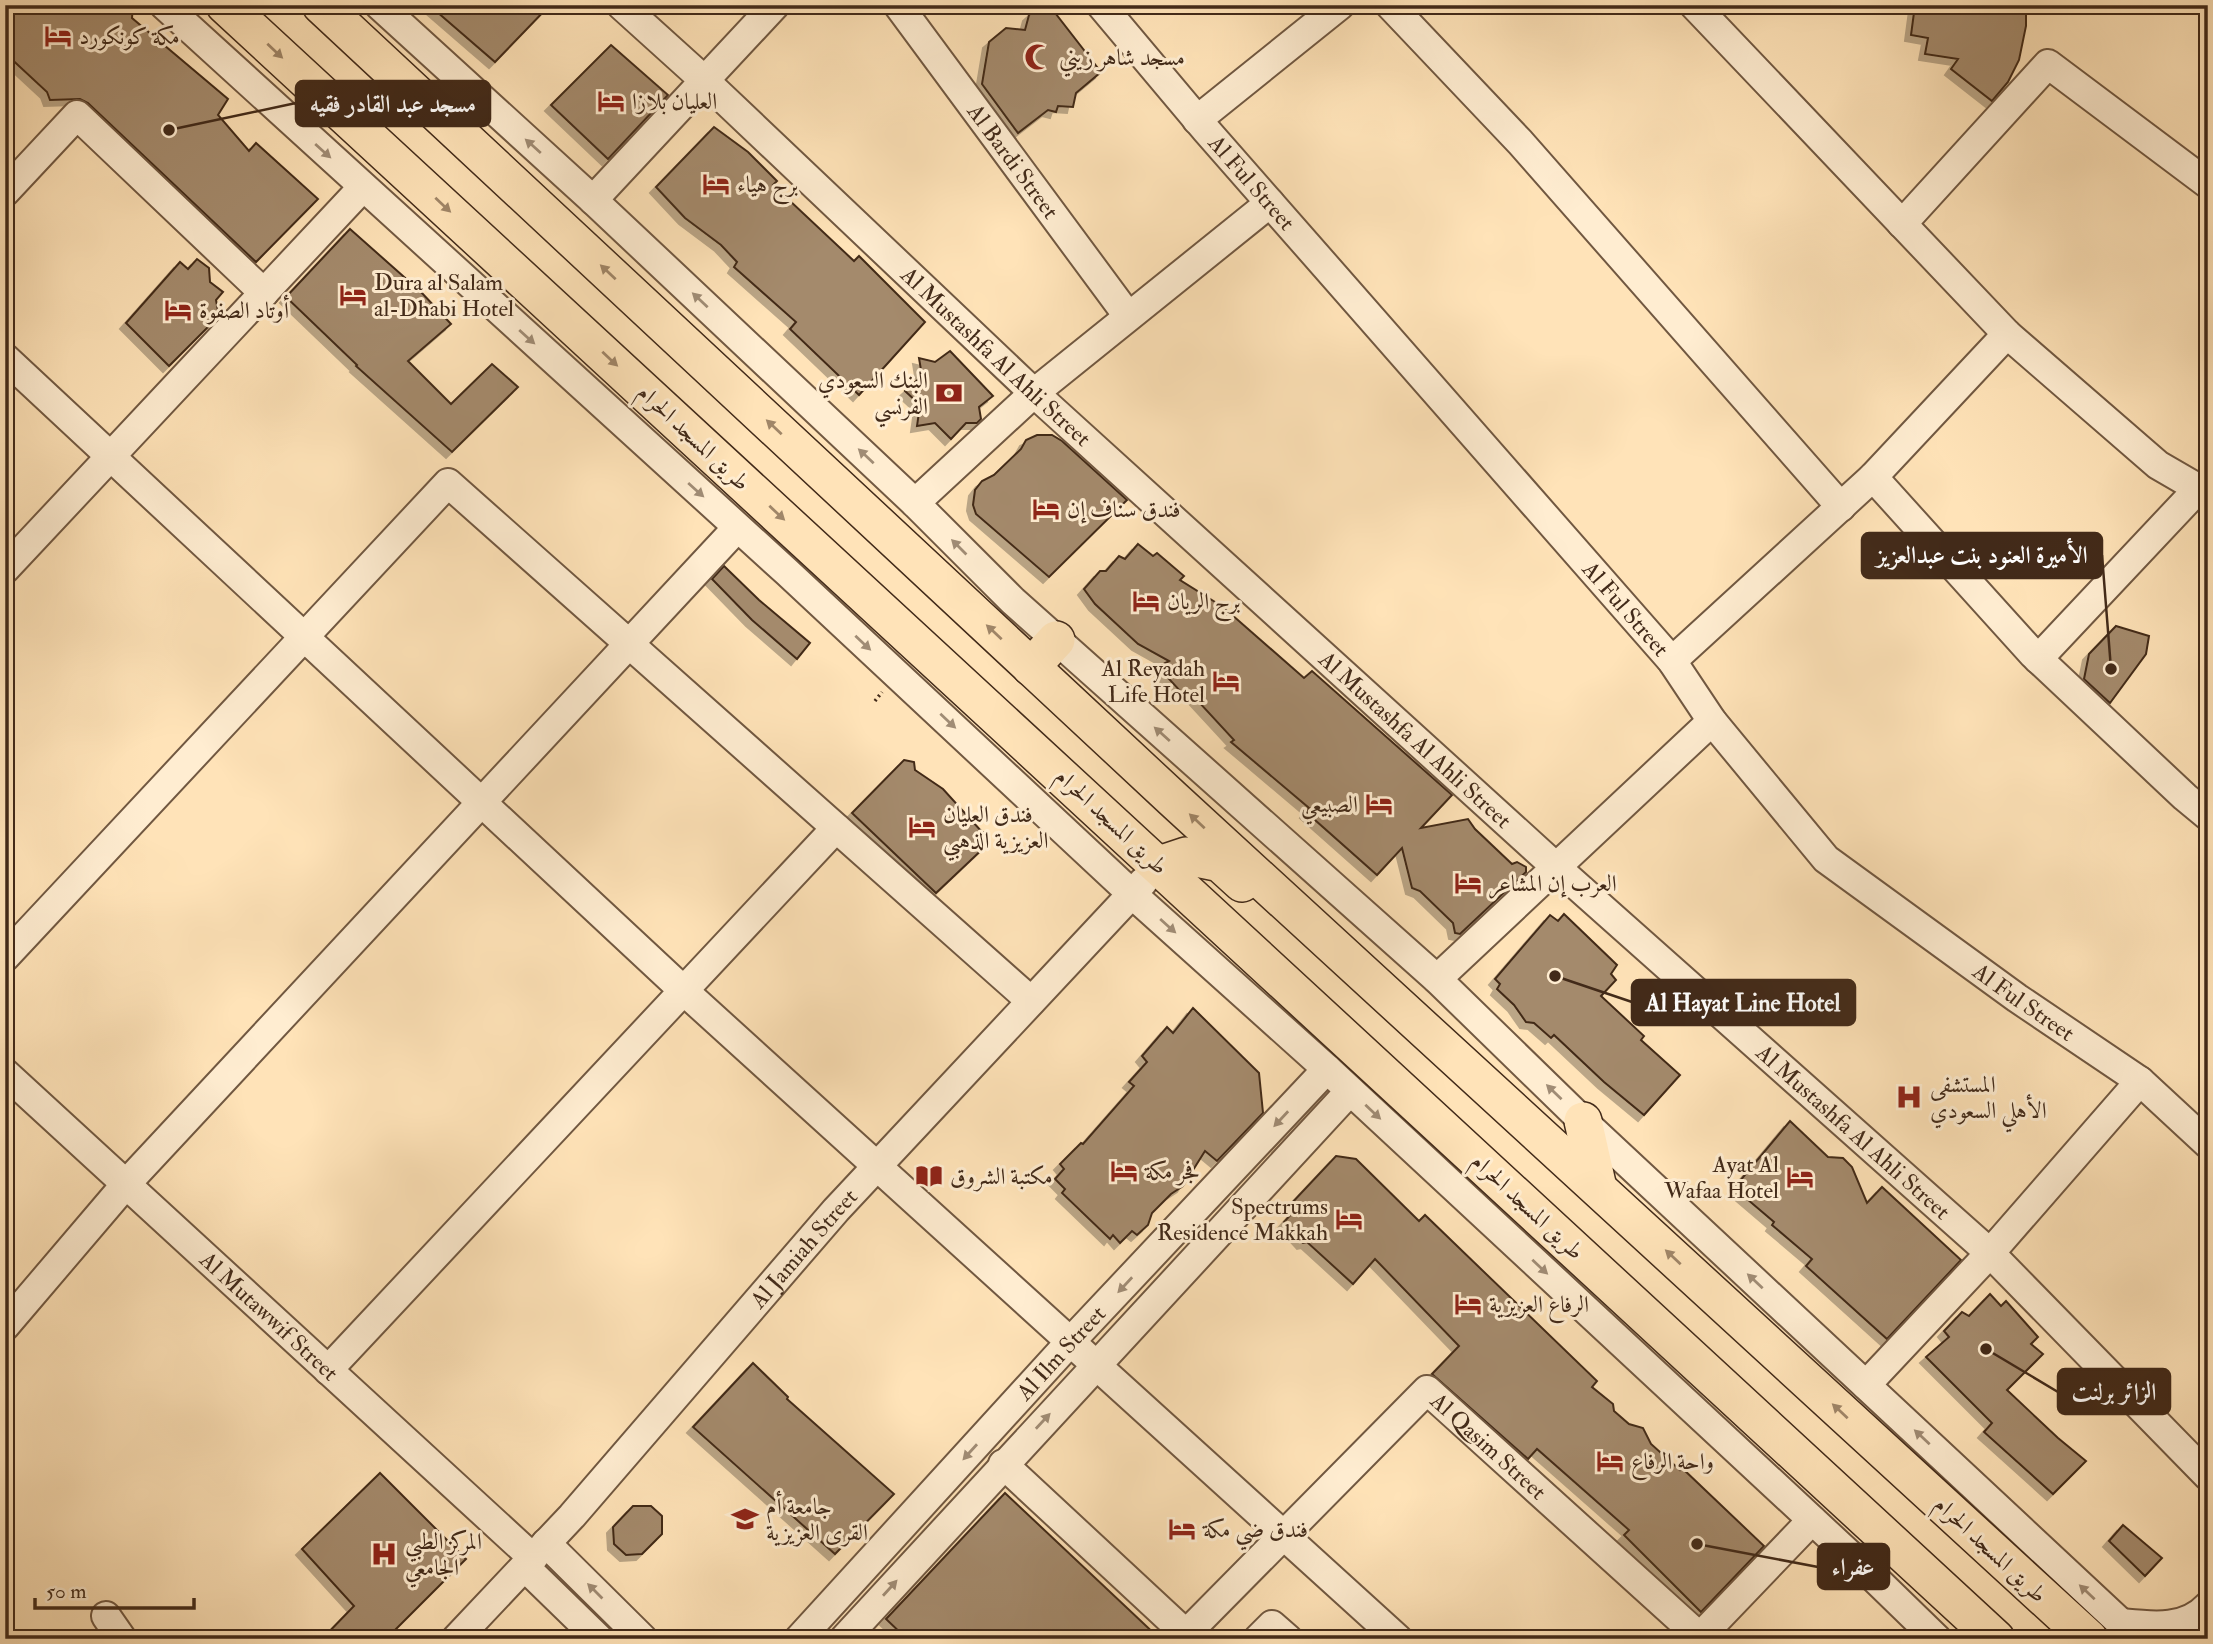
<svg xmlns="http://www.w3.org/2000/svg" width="2213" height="1644" font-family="'IM FELL Double Pica',Amiri,serif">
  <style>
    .building { fill: #a48a6c; stroke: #422a19; stroke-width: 2; filter: url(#shadow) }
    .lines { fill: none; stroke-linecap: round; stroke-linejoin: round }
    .minor-casing { stroke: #715841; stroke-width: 32 }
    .major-casing { stroke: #422a19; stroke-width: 40 }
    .path { stroke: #422a19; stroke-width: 3.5; stroke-dasharray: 2 3.5; stroke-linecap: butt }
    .minor { stroke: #ffedd1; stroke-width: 28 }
    .major { stroke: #ffe3b8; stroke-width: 37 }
    .oneway { fill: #a08668 }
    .oneway2 { fill: #a08c75 }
    .labels { text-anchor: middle; stroke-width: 6; stroke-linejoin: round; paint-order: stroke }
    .poi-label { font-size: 23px; fill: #422a19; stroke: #ffedd1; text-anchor: start }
    .street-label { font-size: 23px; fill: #422a19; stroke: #ffedd1 }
    .leader { fill: none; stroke: #422a19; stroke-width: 2.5 }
    .callout-dot { fill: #422a19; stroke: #ffedd1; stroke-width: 2.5 }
    .callout { fill: #422a19; stroke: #422a19; stroke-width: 2.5 }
    .callout-label { font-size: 24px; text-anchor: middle; font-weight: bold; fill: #fff }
  </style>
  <defs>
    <filter id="shadow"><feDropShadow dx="-6" dy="6" stdDeviation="0" flood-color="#0004"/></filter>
  </defs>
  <rect width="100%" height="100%" fill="#ffe3b8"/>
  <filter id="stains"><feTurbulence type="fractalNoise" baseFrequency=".00286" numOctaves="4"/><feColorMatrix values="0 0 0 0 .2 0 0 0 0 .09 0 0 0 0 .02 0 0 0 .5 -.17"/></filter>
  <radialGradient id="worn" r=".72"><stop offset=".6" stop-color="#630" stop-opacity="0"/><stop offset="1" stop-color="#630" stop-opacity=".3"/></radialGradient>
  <!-- building -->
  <g class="building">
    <polygon points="5,5 133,5 132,18 228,99 218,115 249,151 256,143 318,199 256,262 88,103 80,99 50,100 47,92 5,53"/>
    <polygon points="429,5 550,5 495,62"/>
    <polygon points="1915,5 2026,5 2026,26 2019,60 2008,82 1992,101 1951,69 1958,59 1925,54 1928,38 1911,35"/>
    <polygon points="1038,7 1052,9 1101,72 1076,93 1073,107 1058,106 1056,112 1048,110 1018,133 982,84 989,42 1006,28 1025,30 1029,15"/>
    <polygon points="611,45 668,95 608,159 551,105"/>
    <polygon points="714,127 748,152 777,181 773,185 854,261 859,256 925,322 859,395 790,329 796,322 734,267 737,262 721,245 685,218 656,187"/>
    <polygon points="350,229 421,292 451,324 408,361 451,404 492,364 518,387 452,452 356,366 357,365 286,297"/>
    <polygon points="197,259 209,268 210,282 223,292 216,300 219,316 169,366 126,323 180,262 188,269"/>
    <polygon points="950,351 993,396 979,407 981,419 977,423 966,423 951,439 935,423 917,426 920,405 905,391 922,376 919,358 935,362"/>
    <polygon points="1037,435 1052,435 1062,441 1127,500 1049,577 976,514 973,505 975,490 982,481 994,475 1021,449 1026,440"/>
    <polygon points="1138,544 1153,556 1157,553 1184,576 1180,580 1223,607 1304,678 1312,671 1452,795 1421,828 1468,819 1475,829 1512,864 1517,862 1526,867 1526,872 1460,934 1455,933 1453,923 1420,891 1412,888 1402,848 1377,875 1306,812 1309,808 1231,742 1234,740 1186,688 1181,692 1158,667 1169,661 1138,644 1095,604 1084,589 1100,571 1106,571 1119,556 1125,559"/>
    <polygon points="724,566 759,600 810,643 797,659 752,620 712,579"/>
    <polygon points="2116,626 2149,636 2146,654 2110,703 2084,679 2089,654"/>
    <polygon points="904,760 914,762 915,770 943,789 982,832 987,832 989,843 936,893 852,813"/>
    <polygon points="1564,914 1617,965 1611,974 1616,980 1601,996 1644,1036 1641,1040 1680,1075 1644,1115 1604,1082 1554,1035 1551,1038 1534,1023 1526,1022 1514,1005 1497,989 1500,984 1495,979 1550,915 1558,921"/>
    <polygon points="1193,1008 1259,1073 1263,1113 1217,1161 1205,1151 1183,1186 1171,1194 1152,1213 1148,1225 1137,1235 1132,1231 1120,1243 1113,1235 1110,1239 1062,1193 1065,1189 1055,1179 1064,1169 1060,1164 1081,1143 1083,1144 1134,1086 1129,1082 1147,1062 1142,1056 1167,1027 1173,1033"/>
    <polygon points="1790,1121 1828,1157 1843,1158 1852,1167 1867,1203 1882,1187 1961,1260 1887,1339 1806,1266 1812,1259 1772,1225 1774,1222 1734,1188"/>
    <polygon points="1336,1156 1356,1159 1419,1221 1425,1215 1597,1381 1592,1387 1613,1404 1614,1411 1629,1424 1643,1428 1651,1444 1680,1470 1682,1468 1764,1546 1701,1612 1624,1535 1629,1530 1537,1449 1528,1459 1432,1374 1459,1346 1375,1259 1353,1284 1307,1242 1303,1243 1284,1222 1294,1211 1289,1206"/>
    <polygon points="1990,1294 2001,1306 2006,1301 2038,1337 2031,1344 2043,1354 2007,1390 2058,1438 2086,1461 2053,1494 1984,1432 1992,1423 1926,1357 1949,1337 1944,1331 1962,1312 1969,1316"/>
    <polygon points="753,1363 788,1397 787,1399 894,1494 835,1554 693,1427"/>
    <polygon points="380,1473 466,1559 386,1639 322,1639 354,1606 302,1549"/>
    <polygon points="1005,1493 1160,1639 973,1639 965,1632 959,1639 907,1639 886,1619"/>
    <polygon points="633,1506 651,1506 662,1516 662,1534 642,1554 626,1555 614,1544 613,1527"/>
    <polygon points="2123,1525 2162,1558 2145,1576 2109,1541"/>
  </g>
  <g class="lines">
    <!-- minor casing -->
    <g class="minor-casing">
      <g id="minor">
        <polyline points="164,5 787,572 1132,894 1327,1069 1866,1570 1937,1639"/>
        <polyline points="379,5 593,200 915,503 1013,601 1437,979 1587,1125 2138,1639"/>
        <path id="s1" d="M621,5L704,80L1034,393L1557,868L1990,1253L2208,1476"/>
        <path id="s2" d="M898,5L1128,316"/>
        <path id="s3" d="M1101,5L1206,130L1672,661L1712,721L1826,859L2017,998L2140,1081L2208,1144"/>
        <polyline points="1390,5 1520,142 1841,507"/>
        <polyline points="1694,5 2007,334 2158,465 2208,494"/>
        <polyline points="1197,120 1340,5"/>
        <polyline points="5,192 77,115 264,293"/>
        <polyline points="593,200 775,5"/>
        <polyline points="1902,224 2048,64 2208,184"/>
        <polyline points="5,358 684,991 1398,1639"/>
        <polyline points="1873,477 2033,654 2185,797 2208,816"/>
        <polyline points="915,503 1034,393 1270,203"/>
        <polyline points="5,569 363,187"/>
        <polyline points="2038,659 2198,489"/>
        <polyline points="1672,661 1873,477 2007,334"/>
        <polyline points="5,957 448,483 1031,1001"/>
        <polyline points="1437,979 1712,721"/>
        <path id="s4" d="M5,1073L533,1558"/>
        <polyline points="5,1326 126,1184 737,528"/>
        <polyline points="328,1370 836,828"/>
        <polyline points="1866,1385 1990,1253 2140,1081"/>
        <path id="s5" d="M1003,1464L1186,1634L1427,1390L1702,1639"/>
        <polyline points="546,1543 643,1639"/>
        <polyline points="525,1567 599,1639"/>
        <polyline points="106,1616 122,1639"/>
        <path d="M2120,1623C2151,1626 2185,1631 2208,1606"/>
        <path id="s6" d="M456,1639L572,1516L836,1210L1143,882"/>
        <path id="s7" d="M799,1639L1071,1341L1327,1069"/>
        <polyline points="844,1639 1350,1091"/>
        <polyline points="1258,1639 1272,1625 1288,1639"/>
        <polyline points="1698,1639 1812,1520"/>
      </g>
    </g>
    <!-- major casing -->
    <g class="major-casing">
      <g id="major">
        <polyline points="225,5 1996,1639"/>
        <polyline points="321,5 1173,799 2089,1639"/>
        <polyline points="1031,667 1056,640"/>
        <polyline points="1159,865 1186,856 1220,863 1242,883"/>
        <polyline points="1583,1121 1598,1188"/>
      </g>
    </g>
    <!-- path -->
    <polyline class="path" points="875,701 882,692"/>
    <!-- minor -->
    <use href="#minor" class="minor"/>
    <!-- major -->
    <use href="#major" class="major"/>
  </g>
  <!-- one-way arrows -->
  <defs><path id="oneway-solid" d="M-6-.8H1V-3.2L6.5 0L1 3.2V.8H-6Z" transform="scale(1.75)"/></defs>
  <g class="oneway">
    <use href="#oneway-solid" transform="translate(275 51) rotate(43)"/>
    <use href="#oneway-solid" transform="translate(443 205) rotate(43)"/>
    <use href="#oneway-solid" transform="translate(608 272) rotate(-137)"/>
    <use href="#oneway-solid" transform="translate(610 359) rotate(43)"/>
    <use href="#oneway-solid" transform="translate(774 427) rotate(-137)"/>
    <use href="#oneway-solid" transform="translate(777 513) rotate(43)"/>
    <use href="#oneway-solid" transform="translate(994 632) rotate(-137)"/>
    <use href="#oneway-solid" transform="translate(1197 821) rotate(-137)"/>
    <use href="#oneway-solid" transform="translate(1673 1257) rotate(-137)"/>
    <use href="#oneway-solid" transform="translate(1840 1411) rotate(-137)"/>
  </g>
  <g class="oneway2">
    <use href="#oneway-solid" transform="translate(533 146) rotate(-138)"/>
    <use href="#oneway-solid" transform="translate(323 151) rotate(42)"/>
    <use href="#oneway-solid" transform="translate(700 300) rotate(-137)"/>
    <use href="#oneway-solid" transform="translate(527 337) rotate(42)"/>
    <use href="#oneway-solid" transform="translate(866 456) rotate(-137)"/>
    <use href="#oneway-solid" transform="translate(696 490) rotate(42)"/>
    <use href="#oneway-solid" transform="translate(959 547) rotate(-135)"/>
    <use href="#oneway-solid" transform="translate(863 643) rotate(43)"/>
    <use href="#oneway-solid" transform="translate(948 721) rotate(43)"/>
    <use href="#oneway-solid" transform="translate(1162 734) rotate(-138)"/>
    <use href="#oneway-solid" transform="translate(1168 926) rotate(42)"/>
    <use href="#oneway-solid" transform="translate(1554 1092) rotate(-136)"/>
    <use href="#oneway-solid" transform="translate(1373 1112) rotate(43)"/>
    <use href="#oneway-solid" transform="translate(1281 1119) rotate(133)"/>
    <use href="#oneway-solid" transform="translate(1540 1267) rotate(43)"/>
    <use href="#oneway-solid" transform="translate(1755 1281) rotate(-137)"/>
    <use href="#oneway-solid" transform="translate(1125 1285) rotate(133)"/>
    <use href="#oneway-solid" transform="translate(1043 1421) rotate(-47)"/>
    <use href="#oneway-solid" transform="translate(1922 1437) rotate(-137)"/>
    <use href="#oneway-solid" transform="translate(970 1452) rotate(132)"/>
    <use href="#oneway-solid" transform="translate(890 1588) rotate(-48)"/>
    <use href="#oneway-solid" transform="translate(595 1591) rotate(-135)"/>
    <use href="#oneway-solid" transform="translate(2087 1592) rotate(-137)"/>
  </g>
  <!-- icons -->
  <defs>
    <g id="hotel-bare" transform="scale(2.1)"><path d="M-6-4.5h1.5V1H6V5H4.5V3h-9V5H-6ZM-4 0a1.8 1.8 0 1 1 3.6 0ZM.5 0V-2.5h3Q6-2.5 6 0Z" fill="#8f2418" stroke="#ffedd1" stroke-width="2.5" paint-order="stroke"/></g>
    <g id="mosque-bare" transform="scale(2.1)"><path d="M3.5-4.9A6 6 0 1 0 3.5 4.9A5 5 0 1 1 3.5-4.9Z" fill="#8f2418" stroke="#ffedd1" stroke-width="2.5" paint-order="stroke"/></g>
    <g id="bank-bare" transform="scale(2.1)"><path d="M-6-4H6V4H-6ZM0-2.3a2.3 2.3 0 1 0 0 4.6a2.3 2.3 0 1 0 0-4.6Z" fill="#8f2418" stroke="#ffedd1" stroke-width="2.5" paint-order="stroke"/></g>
    <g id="hospital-bare" transform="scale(2.1)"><path d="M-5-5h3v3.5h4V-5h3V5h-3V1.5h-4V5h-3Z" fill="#8f2418" stroke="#ffedd1" stroke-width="2.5" paint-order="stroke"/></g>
    <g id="library-bare" transform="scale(2.1)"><path d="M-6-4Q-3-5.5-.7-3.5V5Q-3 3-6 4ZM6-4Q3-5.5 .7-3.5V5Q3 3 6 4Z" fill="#8f2418" stroke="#ffedd1" stroke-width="2.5" paint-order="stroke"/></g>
    <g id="university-bare" transform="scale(2.1)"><path d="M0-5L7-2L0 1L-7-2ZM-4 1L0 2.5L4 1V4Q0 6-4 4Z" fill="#8f2418" stroke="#ffedd1" stroke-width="2.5" paint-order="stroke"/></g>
  </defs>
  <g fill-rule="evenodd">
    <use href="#hotel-bare" x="58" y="36"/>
    <use href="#mosque-bare" x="1038" y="57"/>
    <use href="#hotel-bare" x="611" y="101"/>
    <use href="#hotel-bare" x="716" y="184"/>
    <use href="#hotel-bare" x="353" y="295"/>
    <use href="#hotel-bare" x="178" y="310"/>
    <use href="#bank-bare" x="949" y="393"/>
    <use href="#hotel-bare" x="1046" y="509"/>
    <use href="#hotel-bare" x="1146" y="601"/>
    <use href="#hotel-bare" x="1226" y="681"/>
    <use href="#hotel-bare" x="1379" y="804"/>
    <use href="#hotel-bare" x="922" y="827"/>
    <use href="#hotel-bare" x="1468" y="883"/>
    <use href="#hospital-bare" x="1909" y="1097"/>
    <use href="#hotel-bare" x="1124" y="1171"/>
    <use href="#library-bare" x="929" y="1176"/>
    <use href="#hotel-bare" x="1800" y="1177"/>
    <use href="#hotel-bare" x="1349" y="1219"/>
    <use href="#hotel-bare" x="1468" y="1304"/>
    <use href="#hotel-bare" x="1610" y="1461"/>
    <use href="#university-bare" x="745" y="1519"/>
    <use href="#hotel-bare" x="1182" y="1529"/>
    <use href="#hospital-bare" x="384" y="1554"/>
  </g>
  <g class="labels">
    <!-- poi labels -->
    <g class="poi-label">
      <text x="79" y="44">مكة كونكورد</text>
      <text x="1059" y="65">مسجد شاهر زيني</text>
      <text x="632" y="109">العليان بلازا</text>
      <text x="737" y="192">برج هياء</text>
      <text x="374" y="290">Dura al Salam<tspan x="374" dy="26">al-Dhabi Hotel</tspan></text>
      <text x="199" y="318">أوتاد الصفوة</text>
      <text x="928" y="388" text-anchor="end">البنك السعودي<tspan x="928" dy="26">الفرنسي</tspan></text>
      <text x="1067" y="517">فندق سناف إن</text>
      <text x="1167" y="609">برج الريان</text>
      <text x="1205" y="676" text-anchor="end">Al Reyadah<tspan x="1205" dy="26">Life Hotel</tspan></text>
      <text x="1358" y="812" text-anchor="end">الصبيعي</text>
      <text x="943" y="822">فندق العليان<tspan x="943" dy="26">العزيزية الذهبي</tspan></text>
      <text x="1489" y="891">العرب إن المشاعر</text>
      <text x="1930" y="1092">المستشفى<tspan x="1930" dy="26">الأهلي السعودي</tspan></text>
      <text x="1779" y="1172" text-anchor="end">Ayat Al<tspan x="1779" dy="26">Wafaa Hotel</tspan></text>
      <text x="1145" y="1179">فجر مكة</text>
      <text x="950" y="1184">مكتبة الشروق</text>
      <text x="1328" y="1214" text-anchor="end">Spectrums<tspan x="1328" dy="26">Residence Makkah</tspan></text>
      <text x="1489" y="1312">الرفاع العزيزية</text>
      <text x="1631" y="1469">واحة الرفاع</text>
      <text x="766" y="1514">جامعة أم<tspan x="766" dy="26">القرى العزيزية</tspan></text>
      <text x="1203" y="1537">فندق ضي مكة</text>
      <text x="405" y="1549">المركز الطبي<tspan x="405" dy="26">الجامعي</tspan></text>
    </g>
    <!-- street labels -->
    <g class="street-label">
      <text dy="8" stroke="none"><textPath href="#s2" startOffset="194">Al Bardi Street</textPath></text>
      <text dy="8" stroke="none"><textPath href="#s3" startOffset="233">Al Ful Street</textPath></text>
      <text dy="8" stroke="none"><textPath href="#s1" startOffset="514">Al Mustashfa Al Ahli Street</textPath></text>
      <text transform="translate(694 437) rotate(43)" y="8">طريق المسجد الحرام</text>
      <text dy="8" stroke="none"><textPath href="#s3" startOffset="800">Al Ful Street</textPath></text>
      <text dy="8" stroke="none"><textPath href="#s1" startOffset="1082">Al Mustashfa Al Ahli Street</textPath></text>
      <text transform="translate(1112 821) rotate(43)" y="8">طريق المسجد الحرام</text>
      <text dy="8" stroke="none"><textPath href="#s3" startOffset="1365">Al Ful Street</textPath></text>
      <text dy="8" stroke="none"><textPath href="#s1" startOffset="1670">Al Mustashfa Al Ahli Street</textPath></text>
      <text transform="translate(1528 1206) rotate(43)" y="8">طريق المسجد الحرام</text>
      <text dy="8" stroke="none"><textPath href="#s6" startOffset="523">Al Jamiah Street</textPath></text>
      <text dy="8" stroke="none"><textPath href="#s4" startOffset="359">Al Mutawwif Street</textPath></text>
      <text dy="8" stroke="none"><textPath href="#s7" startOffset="388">Al Ilm Street</textPath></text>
      <text dy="8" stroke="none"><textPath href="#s5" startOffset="676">Al Qasim Street</textPath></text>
      <text transform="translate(1991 1549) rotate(43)" y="8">طريق المسجد الحرام</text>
    </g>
  </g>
  <!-- callouts -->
  <path class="leader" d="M169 130L296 103M2111 669L2102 555M1555 976L1632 1002M1986 1349L2058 1392M1697 1544L1818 1567"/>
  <g class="callout-dot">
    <circle cx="169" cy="130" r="7"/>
    <circle cx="2111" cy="669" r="7"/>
    <circle cx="1555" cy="976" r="7"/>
    <circle cx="1986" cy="1349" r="7"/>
    <circle cx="1697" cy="1544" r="7"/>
  </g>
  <g class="callout">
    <rect x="296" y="81" width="194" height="45" rx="7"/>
    <rect x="1862" y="533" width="240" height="45" rx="7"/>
    <rect x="1632" y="980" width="223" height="45" rx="7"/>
    <rect x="2058" y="1369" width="112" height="45" rx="7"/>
    <rect x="1818" y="1544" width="71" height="45" rx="7"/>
  </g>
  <g class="callout-label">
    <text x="393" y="112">مسجد عبد القادر فقيه</text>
    <text x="1982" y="563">الأميرة العنود بنت عبدالعزيز</text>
    <text x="1743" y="1011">Al Hayat Line Hotel</text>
    <text x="2114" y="1400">الزائر برلنت</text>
    <text x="1853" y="1575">عفراء</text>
  </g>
  <!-- margin -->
  <rect width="2213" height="1644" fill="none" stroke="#ffe3b8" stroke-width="28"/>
  <rect x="7" y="7" width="2199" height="1630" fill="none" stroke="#422a19" stroke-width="3.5"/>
  <rect x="14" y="14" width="2185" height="1616" fill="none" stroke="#422a19" stroke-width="2"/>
  <!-- scale -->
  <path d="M35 1598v10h159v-10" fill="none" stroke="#422a19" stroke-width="3.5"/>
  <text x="46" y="1598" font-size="21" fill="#422a19" stroke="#ffedd1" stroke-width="5" paint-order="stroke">50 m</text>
  <rect width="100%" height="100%" filter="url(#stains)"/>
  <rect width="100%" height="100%" fill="url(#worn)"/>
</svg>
